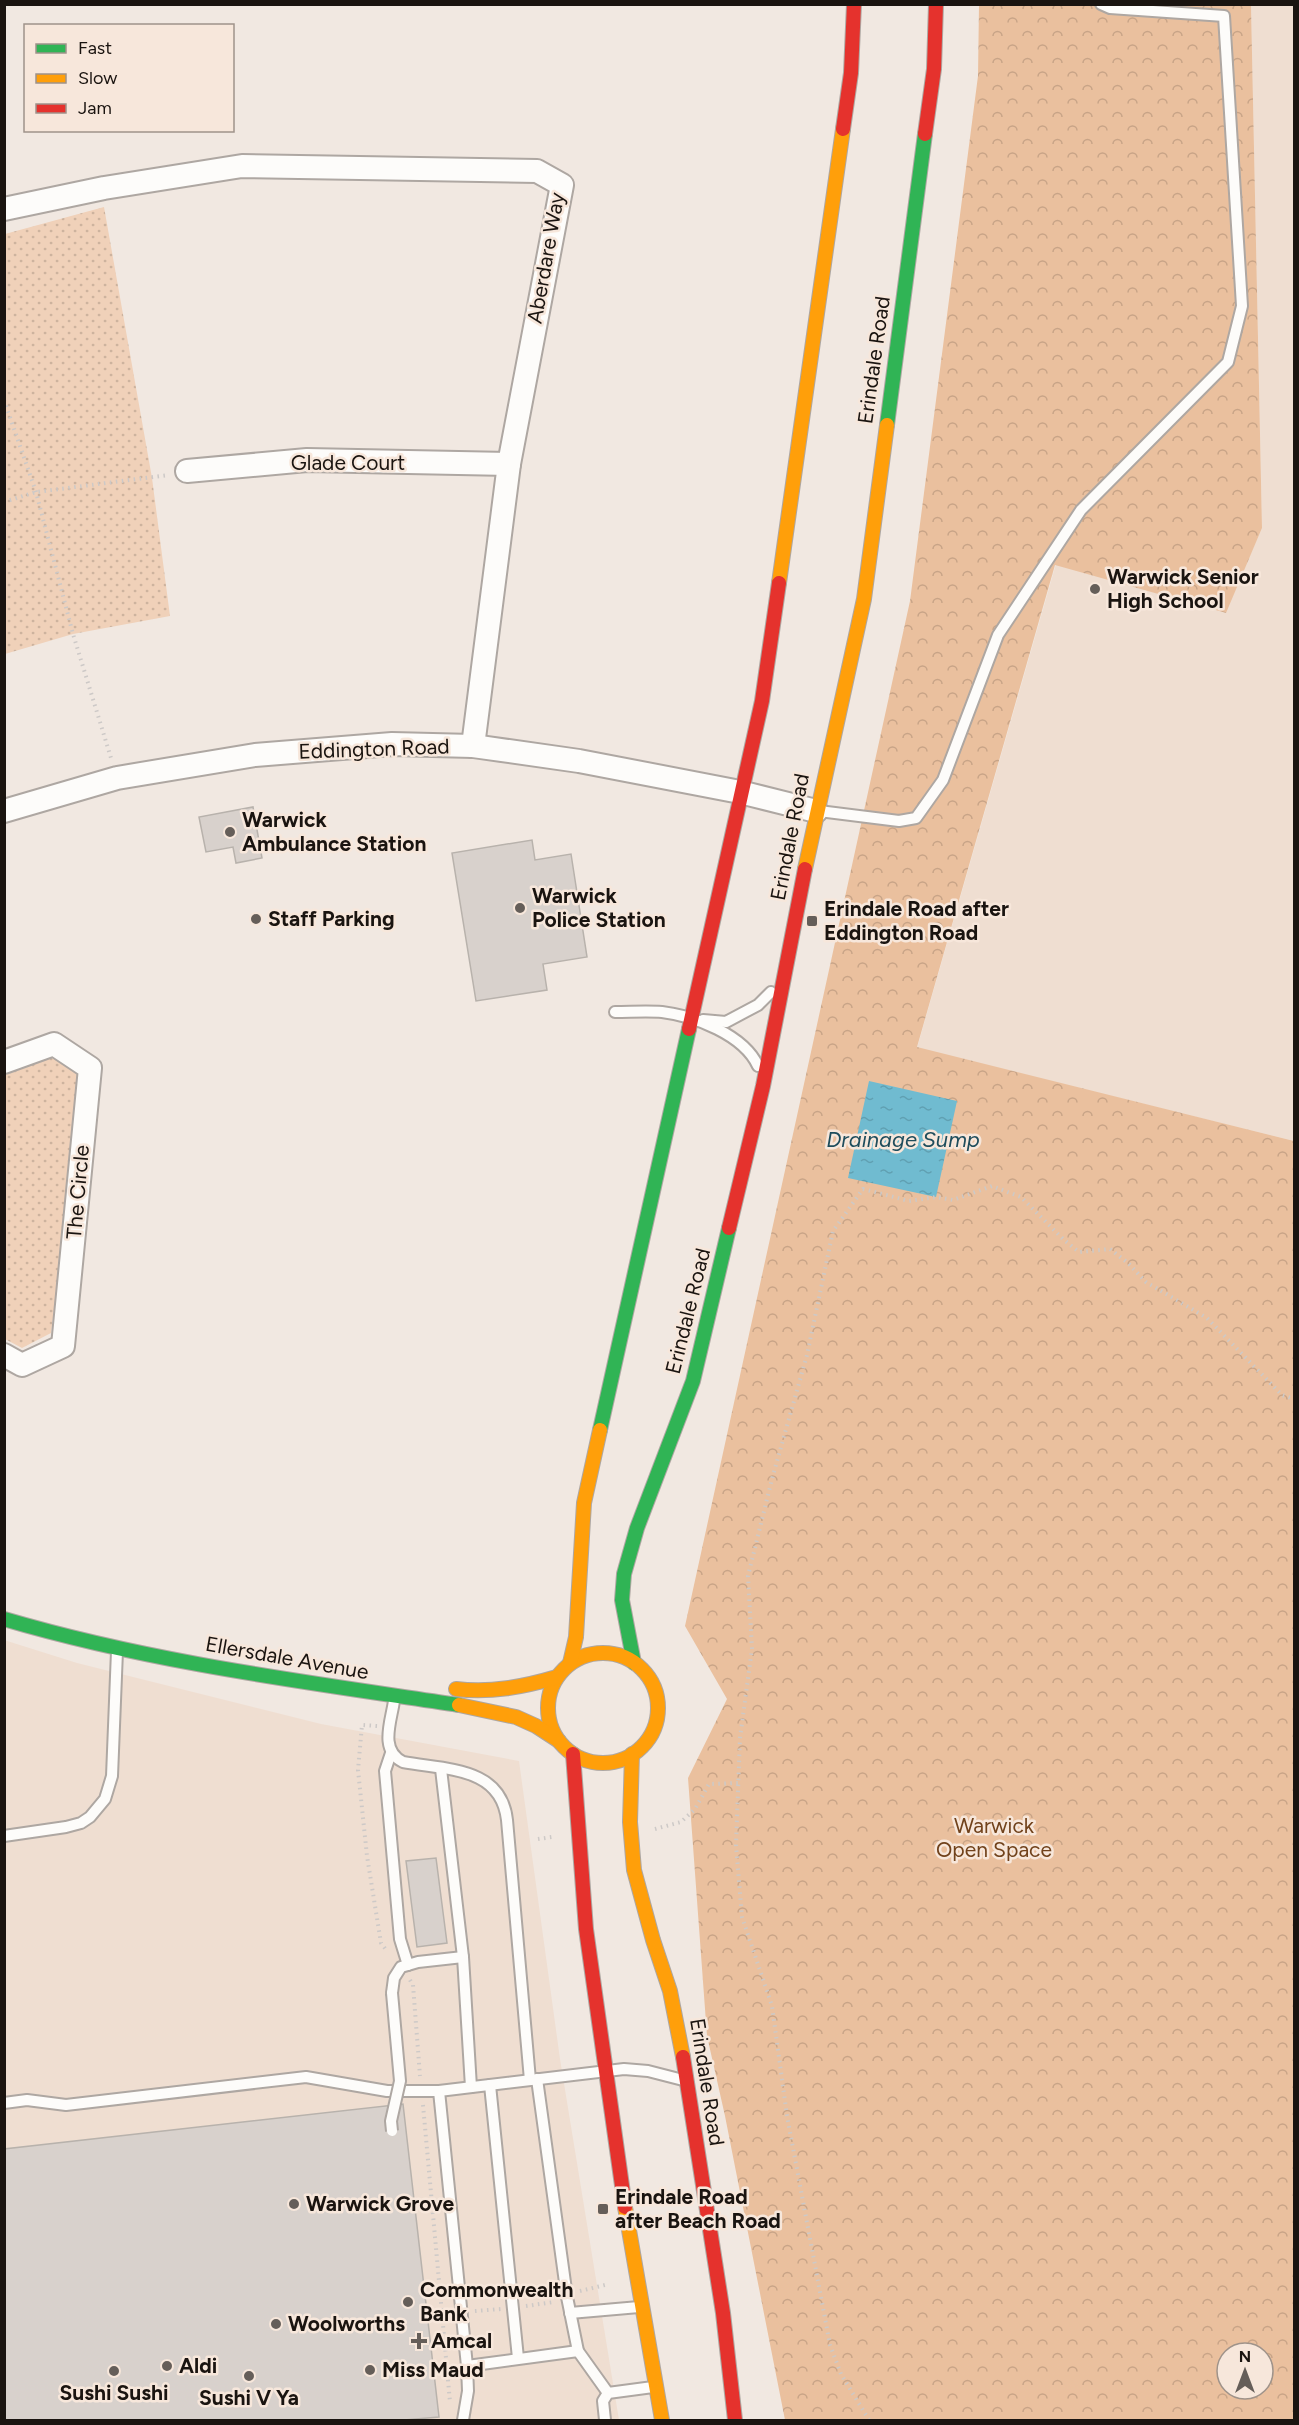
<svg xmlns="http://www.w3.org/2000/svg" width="1299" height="2425" font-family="Figtree,sans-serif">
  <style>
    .built { fill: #efded1 }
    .forest { fill: url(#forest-crowns); fill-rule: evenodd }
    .park { fill: url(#park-dots) }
    .water { fill: url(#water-ripples) }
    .building { fill: #d8d1cc; stroke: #b8b2ac; stroke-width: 1.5 }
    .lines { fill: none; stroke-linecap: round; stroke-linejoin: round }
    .lane-casing { stroke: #aea7a2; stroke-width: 14 }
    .street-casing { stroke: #aea7a2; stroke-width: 26 }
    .fast-casing { stroke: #aea7a2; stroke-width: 16 }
    .slow-casing { stroke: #aea7a2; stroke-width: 16 }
    .jam-casing { stroke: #aea7a2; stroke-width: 16 }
    .path { stroke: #cdc9c7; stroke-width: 4; stroke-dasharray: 1.5 4.5; stroke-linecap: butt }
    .lane { stroke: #fdfcfa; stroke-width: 10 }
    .street { stroke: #fdfcfa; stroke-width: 22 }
    .fast { stroke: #30b455; stroke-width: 14 }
    .slow { stroke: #ff9f0a; stroke-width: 14 }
    .jam { stroke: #e5322d; stroke-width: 14 }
    .lane-bridge-casing { stroke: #aea7a2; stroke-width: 14; stroke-linecap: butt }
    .lane-bridge { stroke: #fdfcfa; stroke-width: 10 }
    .poi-dot { fill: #655e59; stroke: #f7e7db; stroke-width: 2 }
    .labels { text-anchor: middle; stroke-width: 5; stroke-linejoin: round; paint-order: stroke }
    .street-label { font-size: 21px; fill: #1a1410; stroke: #f7e7db }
    .poi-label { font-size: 21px; font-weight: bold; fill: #1a1410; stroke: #f7e7db; text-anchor: start }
    .park-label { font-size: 21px; fill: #71421b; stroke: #f7e7db }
    .water-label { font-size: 22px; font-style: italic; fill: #1f4d5c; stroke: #f7e7db }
  </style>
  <defs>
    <pattern id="forest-crowns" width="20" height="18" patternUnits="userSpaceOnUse" patternTransform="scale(1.5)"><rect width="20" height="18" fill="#eac09e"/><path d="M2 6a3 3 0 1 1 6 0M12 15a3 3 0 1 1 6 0" fill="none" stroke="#c8a487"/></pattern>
    <pattern id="park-dots" width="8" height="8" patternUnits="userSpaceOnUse" patternTransform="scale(1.5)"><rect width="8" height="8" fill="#f0d1b9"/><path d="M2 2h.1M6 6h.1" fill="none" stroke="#cdb39e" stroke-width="1.8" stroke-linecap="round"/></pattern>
    <pattern id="water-ripples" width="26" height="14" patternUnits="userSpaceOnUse" patternTransform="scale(1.5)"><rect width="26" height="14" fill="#70bbd0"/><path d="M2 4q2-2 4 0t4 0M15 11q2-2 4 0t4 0" fill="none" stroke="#60a0b2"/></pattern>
  </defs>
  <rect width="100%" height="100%" fill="#f1e8e1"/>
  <!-- built -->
  <g class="built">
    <polygon points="1251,5 1294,5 1294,1141 917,1048 1056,564 1225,613 1262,528"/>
    <polygon points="4,1640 77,1663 321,1724 519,1761 560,2059 619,2420 5,2420"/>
  </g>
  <!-- forest -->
  <path class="forest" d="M979,5H1251L1262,528L1226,613L1055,565L917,1047L1294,1141V2420H785L725,2116L707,2036L688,1778L727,1699L685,1626L910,601L978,76ZM1227,2353H1263V2389H1227Z"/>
  <!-- park -->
  <g class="park">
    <polygon points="104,207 152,478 170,616 73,634 5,654 5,234"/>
    <polygon points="51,1058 74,1064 84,1075 51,1333 22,1348 5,1339 5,1075"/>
  </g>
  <!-- water -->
  <polygon class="water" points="869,1081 957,1101 936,1197 848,1178"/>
  <!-- building -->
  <g class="building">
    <polygon points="253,807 262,858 236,863 233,847 206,852 199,817"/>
    <polygon points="532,840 535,860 571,854 587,957 543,964 547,990 476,1001 452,853"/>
    <polygon points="436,1858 447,1943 417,1947 406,1861"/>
    <polygon points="403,2104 439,2417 404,2420 4,2420 4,2149"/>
  </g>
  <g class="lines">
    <!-- lane casing -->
    <g class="lane-casing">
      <g id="lane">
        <polyline points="819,811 899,821 916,818 943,780 998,635 1081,510 1228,362 1242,306 1224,16 1110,8 1101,4"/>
        <path d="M615,1012C630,1012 647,1011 662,1012C695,1016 744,1035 758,1066"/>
        <polyline points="703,1020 726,1022 758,1005 771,992"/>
        <path d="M394,1701C391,1722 379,1750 403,1762C445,1770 501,1766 507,1820L530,2080"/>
        <polyline points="391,1753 385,1771 400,1939 408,1965"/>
        <polyline points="441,1769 463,1957 471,2087"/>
        <polyline points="4,1836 66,1827 81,1823 90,1817 105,1799 112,1776 117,1651"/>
        <polyline points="392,1993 394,1978 401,1967 418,1962 463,1957"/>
        <polyline points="537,2079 567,2297 578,2351 608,2393"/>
        <polyline points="490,2085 518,2358"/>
        <polyline points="4,2103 27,2100 66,2105 306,2077 387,2091 439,2091"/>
        <polyline points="570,2313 639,2307"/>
        <polyline points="467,2366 578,2351"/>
        <polyline points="463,2420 468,2391 467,2366 439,2091 624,2069 648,2071 683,2080"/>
        <polyline points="605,2420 603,2401 608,2393 653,2387"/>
      </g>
    </g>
    <!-- street casing -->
    <g class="street-casing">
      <g id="street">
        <polyline points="4,209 104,188 242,166 537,171 562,185 509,464 473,746"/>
        <polyline points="187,471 307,460 509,464"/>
        <polyline points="4,811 117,778 255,755 392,744 473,746 579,761 740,792 816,811"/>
        <polyline points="4,1062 54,1044 90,1068 63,1346 22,1365 4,1355"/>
      </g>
    </g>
    <!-- fast casing -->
    <g class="fast-casing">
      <g id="fast">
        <polyline points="887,425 925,134"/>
        <polyline points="600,1430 689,1029"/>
        <path d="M4,1619C153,1663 306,1682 459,1705"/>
        <polyline points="634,1663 622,1600 624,1574 637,1528 693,1381 729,1228"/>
      </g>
    </g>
    <!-- slow casing -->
    <g class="slow-casing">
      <g id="slow">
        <polyline points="779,583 843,129"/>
        <polyline points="805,869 864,599 887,425"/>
        <circle cx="603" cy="1708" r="55"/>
        <polyline points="570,1663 576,1637 584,1503 600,1430"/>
        <path d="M456,1689C491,1693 523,1687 557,1677"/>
        <polyline points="459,1705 516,1717 536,1726 559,1741"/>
        <polyline points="632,1754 630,1822 634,1870 653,1940 670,1991 683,2057"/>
        <polyline points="625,2207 662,2420"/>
      </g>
    </g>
    <!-- jam casing -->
    <g class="jam-casing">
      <g id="jam">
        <polyline points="843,129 851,73 854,4"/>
        <polyline points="925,134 934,69 936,4"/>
        <polyline points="689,1029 762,701 779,583"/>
        <polyline points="729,1228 763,1086 805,869"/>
        <polyline points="573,1754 586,1929 625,2207"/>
        <polyline points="683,2057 723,2313 735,2420"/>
      </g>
    </g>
    <!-- path -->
    <g class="path">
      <polyline points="4,400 36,492 73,634 111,758"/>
      <polyline points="4,502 36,492 169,475"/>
      <polyline points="377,1726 362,1725 358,1770 367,1856 381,1943 387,1951"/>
      <polyline points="655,1829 681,1822 695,1809 709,1784 738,1783"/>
      <polyline points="538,1839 552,1837"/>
      <polyline points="410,1980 413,1985 420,2076"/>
      <polyline points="423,2105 450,2402"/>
      <polyline points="580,2291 605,2285"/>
      <polyline points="526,2306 554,2302"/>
      <polyline points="475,2311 501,2309"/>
      <polyline points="427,2319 444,2316"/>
      <polyline points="869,2420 841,2374 830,2345 787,2116 772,2006 742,1917 736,1845 740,1738 752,1649 748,1576 772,1479 807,1355 833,1231 863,1189 909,1201 936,1197 953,1200 992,1186 1021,1197 1063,1239 1079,1252 1110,1249 1128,1263 1146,1282 1207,1318 1282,1395 1294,1399"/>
    </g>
    <!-- lane -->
    <use href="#lane" class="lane"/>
    <!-- street -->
    <use href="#street" class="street"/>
    <!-- fast -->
    <use href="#fast" class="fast"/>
    <!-- slow -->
    <use href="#slow" class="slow"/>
    <!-- jam -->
    <use href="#jam" class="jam"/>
    <!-- lane-bridge casing -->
    <g class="lane-bridge-casing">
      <polyline id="lane-bridge" points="392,1993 400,2081 391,2121 392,2131"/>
    </g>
    <!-- lane-bridge -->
    <use href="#lane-bridge" class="lane-bridge"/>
  </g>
  <!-- markers -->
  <g class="poi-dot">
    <circle cx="1095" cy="589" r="6"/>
    <circle cx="230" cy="832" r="6"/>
    <circle cx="520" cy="908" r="6"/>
    <circle cx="256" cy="919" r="6"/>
    <rect x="806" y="915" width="12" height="12" rx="3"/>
    <circle cx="294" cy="2204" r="6"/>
    <rect x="597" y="2203" width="12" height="12" rx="3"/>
    <circle cx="408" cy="2302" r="6"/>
    <circle cx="276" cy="2324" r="6"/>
    <path d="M416 2332h6v6h6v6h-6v6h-6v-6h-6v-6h6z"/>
    <circle cx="167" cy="2366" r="6"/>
    <circle cx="370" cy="2370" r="6"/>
    <circle cx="114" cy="2371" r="6"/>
    <circle cx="249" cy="2376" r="6"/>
  </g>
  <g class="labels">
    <!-- street labels -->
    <g class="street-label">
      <text transform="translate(546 258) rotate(-80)" y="7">Aberdare Way</text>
      <text transform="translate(874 360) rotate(-82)" y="7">Erindale Road</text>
      <text x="348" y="470">Glade Court</text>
      <text transform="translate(374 749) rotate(-2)" y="7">Eddington Road</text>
      <text transform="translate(790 837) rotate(-79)" y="7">Erindale Road</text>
      <text transform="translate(78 1192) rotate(-85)" y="7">The Circle</text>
      <text transform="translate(688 1311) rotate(-76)" y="7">Erindale Road</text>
      <text transform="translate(287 1658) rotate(10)" y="7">Ellersdale Avenue</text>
      <text transform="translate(707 2082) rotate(81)" y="7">Erindale Road</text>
    </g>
    <!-- poi labels -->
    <g class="poi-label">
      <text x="1107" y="584">Warwick Senior<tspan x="1107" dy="24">High School</tspan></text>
      <text x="242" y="827">Warwick<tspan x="242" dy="24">Ambulance Station</tspan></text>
      <text x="532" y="903">Warwick<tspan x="532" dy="24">Police Station</tspan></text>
      <text x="824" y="916">Erindale Road after<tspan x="824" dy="24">Eddington Road</tspan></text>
      <text x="268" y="926">Staff Parking</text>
      <text x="615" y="2204">Erindale Road<tspan x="615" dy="24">after Beach Road</tspan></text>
      <text x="306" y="2211">Warwick Grove</text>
      <text x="420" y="2297">Commonwealth<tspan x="420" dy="24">Bank</tspan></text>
      <text x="288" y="2331">Woolworths</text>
      <text x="431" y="2348">Amcal</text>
      <text x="179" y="2373">Aldi</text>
      <text x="382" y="2377">Miss Maud</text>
      <text x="114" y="2400" text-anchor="middle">Sushi Sushi</text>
      <text x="249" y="2405" text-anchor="middle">Sushi V Ya</text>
    </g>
    <!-- park labels -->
    <g class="park-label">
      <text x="994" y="1833">Warwick<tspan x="994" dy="24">Open Space</tspan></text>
    </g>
    <!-- water labels -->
    <g class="water-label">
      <text x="903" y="1147">Drainage Sump</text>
    </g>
  </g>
  <!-- border -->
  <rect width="1299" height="2425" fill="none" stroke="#1a1410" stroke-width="12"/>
  <!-- legend -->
  <rect x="24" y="24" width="210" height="108" fill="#f7e7db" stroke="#9f938a" stroke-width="1.5"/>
  <rect x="36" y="44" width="30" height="9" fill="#30b455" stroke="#9f938a" stroke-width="1.5"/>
  <text x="78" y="54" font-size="18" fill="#1a1410">Fast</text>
  <rect x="36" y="74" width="30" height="9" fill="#ff9f0a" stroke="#9f938a" stroke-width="1.5"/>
  <text x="78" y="84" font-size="18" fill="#1a1410">Slow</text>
  <rect x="36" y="104" width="30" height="9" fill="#e5322d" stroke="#9f938a" stroke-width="1.5"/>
  <text x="78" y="114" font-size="18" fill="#1a1410">Jam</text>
  <!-- north arrow -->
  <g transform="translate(1245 2371)"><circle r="28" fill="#f7e7db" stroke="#9f938a" stroke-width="1.5"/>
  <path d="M0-4.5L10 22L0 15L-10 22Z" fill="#655e59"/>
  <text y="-9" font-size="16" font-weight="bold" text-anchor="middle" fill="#1a1410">N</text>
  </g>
</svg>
